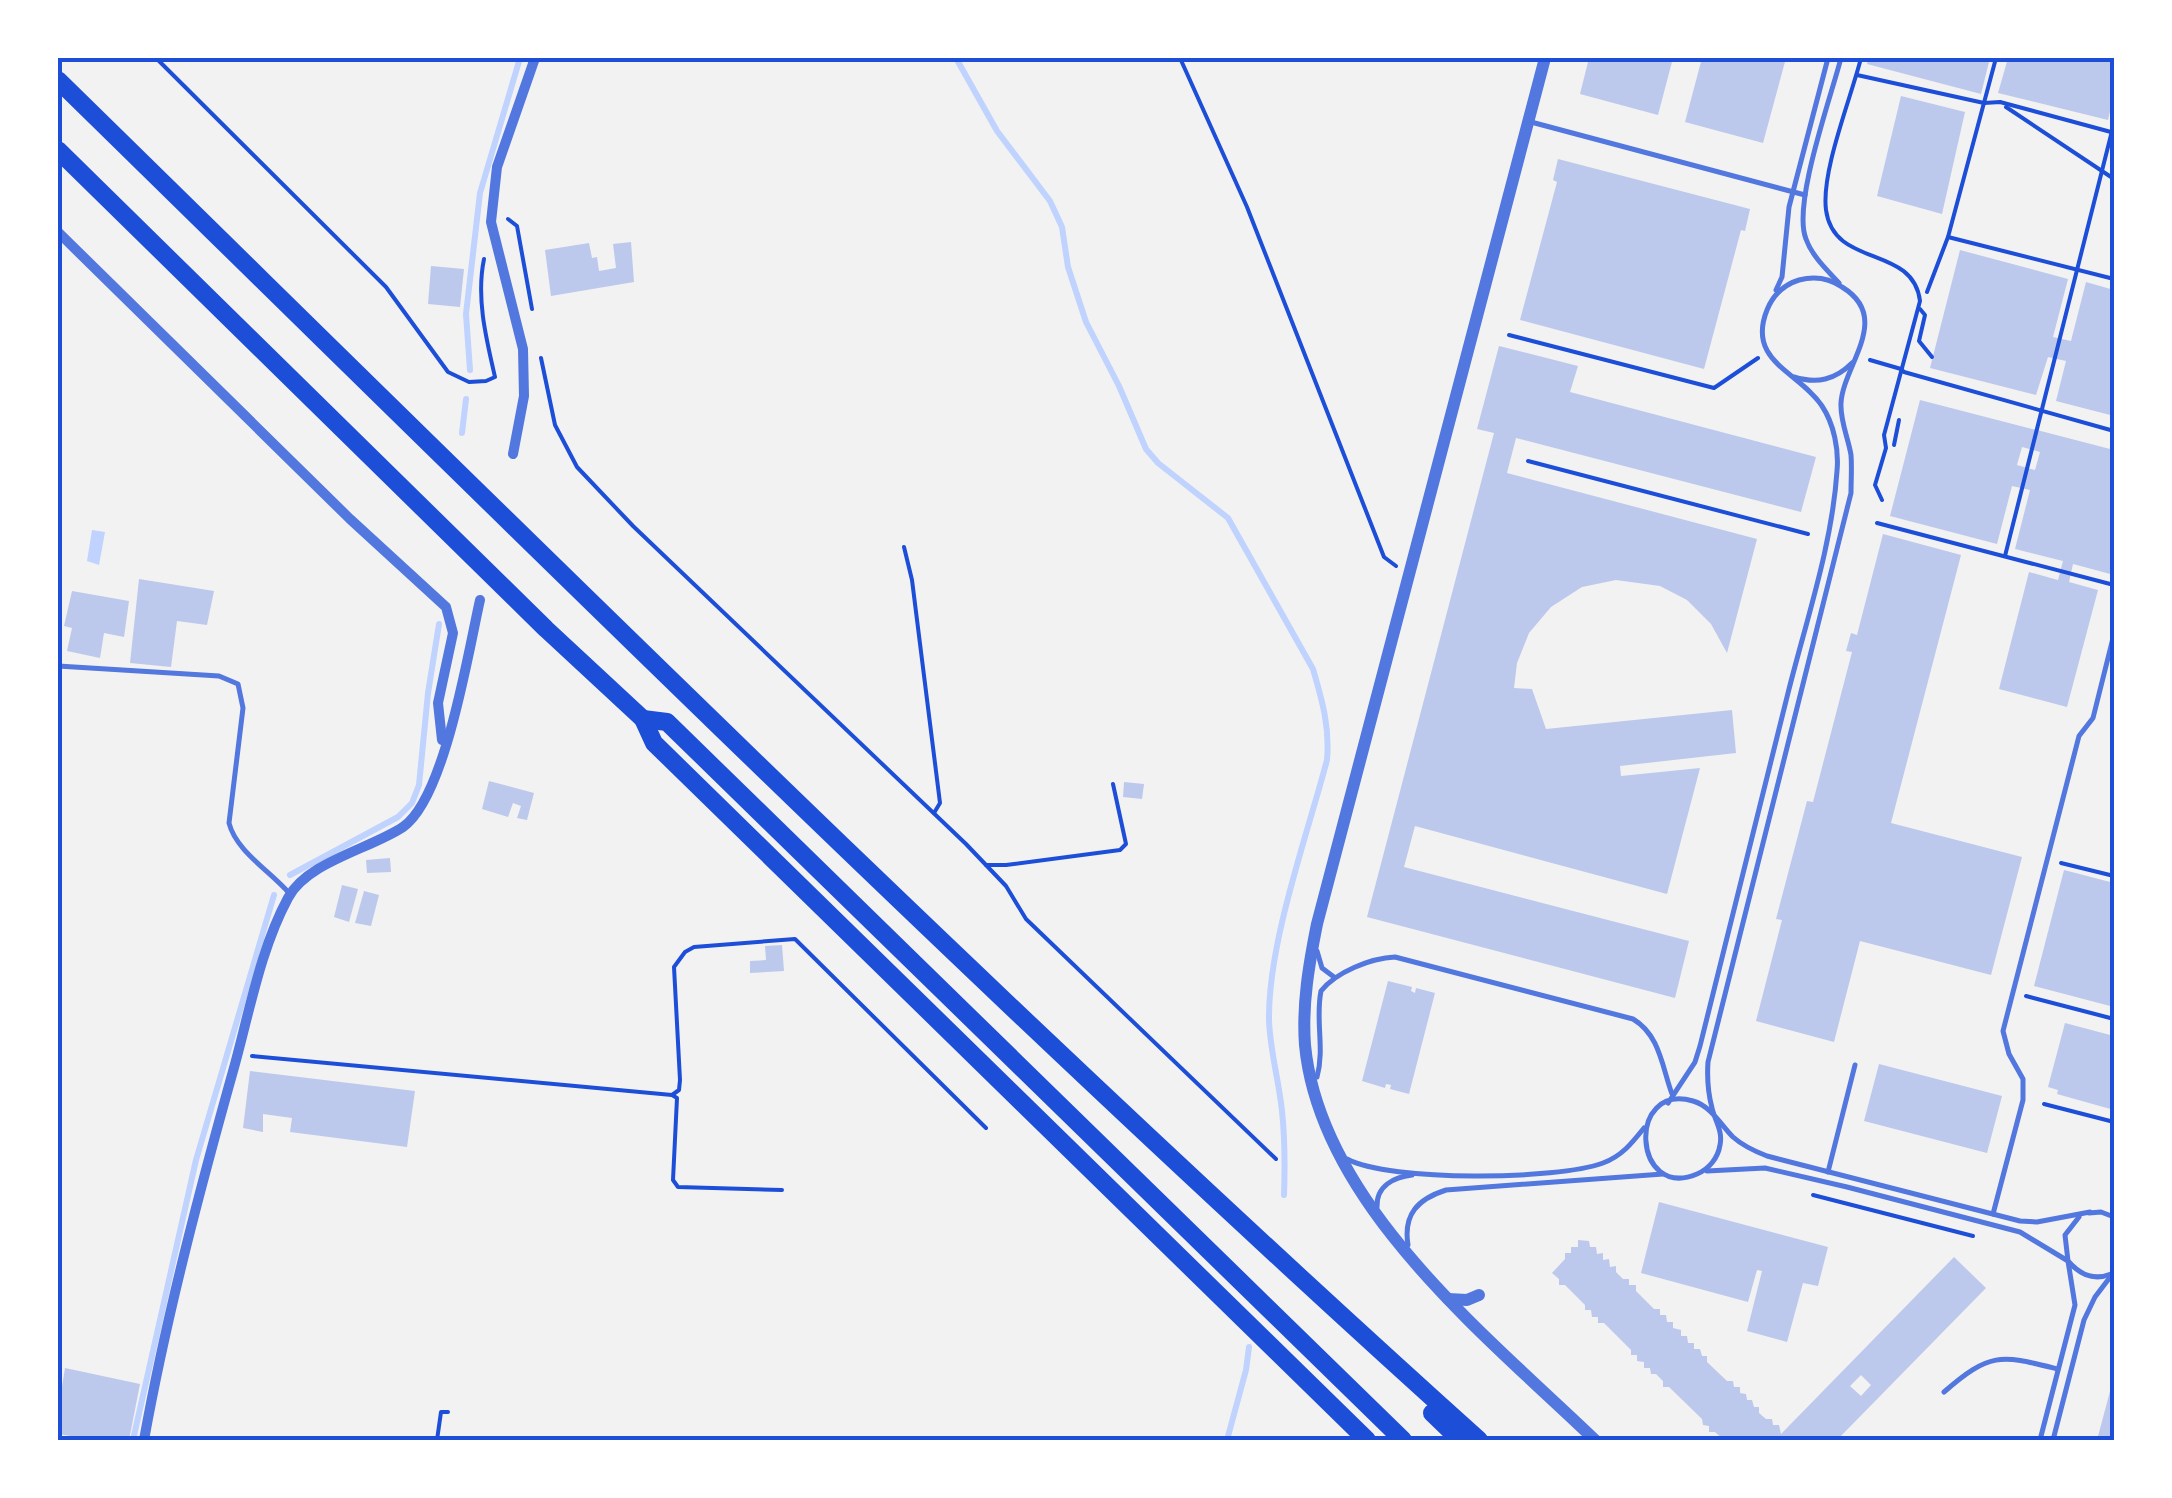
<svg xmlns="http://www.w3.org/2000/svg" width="2172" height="1498" font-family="Quicksand,sans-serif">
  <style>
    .water { fill: #bfd3fe }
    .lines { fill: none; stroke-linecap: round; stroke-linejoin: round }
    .stream { stroke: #bfd3fe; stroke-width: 6 }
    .building { fill: #bdc9ec; fill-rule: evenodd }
    .path { stroke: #1d4ed8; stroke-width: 4 }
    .service { stroke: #5277de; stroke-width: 5 }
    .minor { stroke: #5277de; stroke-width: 10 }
    .tertiary { stroke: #5277de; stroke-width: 12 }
    .motorway { stroke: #1d4ed8; stroke-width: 18 }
    .neatline { fill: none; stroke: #1d4ed8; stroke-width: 4 }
  </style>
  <rect width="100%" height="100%" fill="#f2f2f2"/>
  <!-- water -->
  <polygon class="water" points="92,530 105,532 99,565 87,561"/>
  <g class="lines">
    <!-- stream -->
    <g class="stream">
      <path d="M956,58L997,131L1050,201L1062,227L1068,267L1086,322L1119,386L1146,449L1158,463L1228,518L1313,669C1322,700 1330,727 1327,760C1307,836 1268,943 1269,1020C1270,1051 1279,1081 1282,1111C1285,1139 1285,1167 1284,1195"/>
      <polyline points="470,370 466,314 480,193 520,58"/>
      <polyline points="462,433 466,399"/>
      <polyline points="290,875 398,817 412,803 419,785 428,693 439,624"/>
      <polyline points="133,1440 196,1160 274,895"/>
      <polyline points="1227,1440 1246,1370 1249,1347"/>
    </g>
  </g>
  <!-- building -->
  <g class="building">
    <polygon points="1589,58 1673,58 1658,115 1580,94"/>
    <polygon points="1702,58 1786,58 1763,143 1685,122"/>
    <polygon points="1869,58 1990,58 1981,94 1867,64"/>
    <polygon points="2008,58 2114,58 2114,94 2108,120 1998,93"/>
    <polygon points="1901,96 1965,112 1942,214 1877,196"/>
    <polygon points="1558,159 1750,209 1745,231 1741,230 1704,369 1520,320 1557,182 1553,180"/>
    <polygon points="631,242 634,282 551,296 545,250 589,243 592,258 597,257 599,271 616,268 613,244"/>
    <polygon points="1960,250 2068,279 2053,337 2071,341 2086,282 2114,290 2114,416 2056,401 2066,361 2048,357 2036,395 1930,368"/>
    <polygon points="431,266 464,269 460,307 428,304"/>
    <polygon points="1499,346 1578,366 1570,392 1816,457 1801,512 1516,438 1507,473 1757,539 1727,653 1711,624 1687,600 1660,586 1616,580 1582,587 1551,607 1529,633 1517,663 1514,688 1532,689 1546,729 1732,710 1736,753 1620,766 1621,776 1700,768 1667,894 1415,826 1404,867 1689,941 1675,998 1367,917 1494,433 1477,429"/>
    <path d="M1920,400L2114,450V575L2073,564L2069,582L2098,590L2067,707L1999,689L2029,572L2058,580L2063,561L2015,549L2030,490L2012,486L1997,544L1890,516ZM2022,447L2040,452L2035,470L2017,465Z"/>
    <polygon points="1883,534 1961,555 1891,823 2022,857 1991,975 1860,941 1834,1042 1756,1021 1782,920 1776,919 1807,801 1813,802 1852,652 1846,651 1851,633 1857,635"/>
    <polygon points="139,579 214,591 207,625 177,621 171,667 130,663"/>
    <polygon points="72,591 129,601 124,637 104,633 100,658 67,651 72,628 64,626"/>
    <polygon points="489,781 534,793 527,820 517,818 521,806 513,803 508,817 482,809"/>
    <polygon points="1124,782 1144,784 1142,799 1123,797"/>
    <polygon points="390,858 391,872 367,873 366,860"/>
    <polygon points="2064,870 2114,883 2114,1007 2034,986"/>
    <polygon points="342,885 358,889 349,922 334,917"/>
    <polygon points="364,891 379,895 371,926 355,923"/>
    <polygon points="782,945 784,971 750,973 750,961 766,960 765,946"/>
    <polygon points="1388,981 1412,987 1411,991 1415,993 1416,988 1435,993 1409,1094 1390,1089 1391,1085 1386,1084 1385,1088 1362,1081"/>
    <polygon points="2065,1023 2114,1036 2114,1110 2057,1094 2058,1090 2048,1087"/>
    <polygon points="1879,1064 2002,1096 1987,1153 1864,1121"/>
    <polygon points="250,1071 415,1091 407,1147 290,1132 292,1118 263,1114 263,1132 243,1128"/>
    <polygon points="1659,1202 1828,1247 1818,1286 1803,1283 1787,1342 1747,1331 1762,1271 1757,1270 1748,1302 1641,1273"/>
    <path d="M1578,1240L1589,1241L1590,1247H1596L1597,1254L1603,1253V1260L1609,1259L1610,1267L1616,1266V1272L1623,1279H1629V1285H1636V1291L1654,1309H1660V1315H1666L1667,1322H1673V1328L1681,1330V1336H1687L1688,1343H1694V1349H1700L1702,1356H1707V1362L1727,1381H1733L1734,1387H1740V1393L1746,1394L1747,1400H1752L1754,1407H1759V1413L1766,1419H1772L1773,1425H1779L1781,1434L1954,1257L1986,1288L1837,1440H1724L1715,1432H1709V1426L1703,1425L1702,1419L1669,1387H1663V1381L1656,1374H1651L1650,1368H1644V1362L1637,1361V1355H1631V1350L1604,1323H1598V1317H1592L1591,1310H1585V1305L1565,1285H1559V1279L1552,1273L1565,1259V1253H1571V1247H1578ZM1861,1375L1871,1385L1861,1396L1850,1386Z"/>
    <polygon points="65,1368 140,1384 129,1440 96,1440 58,1434 58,1411"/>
    <polygon points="2113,1380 2114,1440 2097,1440"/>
  </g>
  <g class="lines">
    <!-- path -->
    <g class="path">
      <path d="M156,58L386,287L448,372L469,382L486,381L495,377C486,338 476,298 484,259"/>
      <polyline points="1180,58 1247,207 1384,557 1396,566"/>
      <path d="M1861,58C1851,98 1821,171 1826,210C1834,269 1913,244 1920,301L1884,435L1886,448L1875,485L1882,500"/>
      <polyline points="1857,75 1984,103 2000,102 2111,132"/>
      <polyline points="2006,107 2114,179"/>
      <polyline points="508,219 517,226 532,309"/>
      <polyline points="1948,237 2114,279"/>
      <polyline points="1927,292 1948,237 1996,58"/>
      <polyline points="1920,309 1925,315 1919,341 1932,357"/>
      <polyline points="1509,335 1714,388 1758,358"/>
      <polyline points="541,358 555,425 577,467 633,526 966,844 1006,886 1026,919 1276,1159"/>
      <polyline points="1870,360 1901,369 1904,372 2114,431"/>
      <polyline points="1894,445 1899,420"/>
      <polyline points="1528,461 1808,534"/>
      <polyline points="1877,523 2114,585"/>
      <polyline points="904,547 912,580 940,803 934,813"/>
      <polyline points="2005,556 2114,123"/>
      <polyline points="2061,863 2114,876"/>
      <polyline points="986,865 1006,865 1120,850 1126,844 1113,784"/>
      <polyline points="2026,996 2114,1019"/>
      <polyline points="252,1056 672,1095 679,1090 680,1080 674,967 685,952 694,947 795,939 986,1128"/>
      <polyline points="672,1095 677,1098 673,1180 678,1187 782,1190"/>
      <polyline points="2044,1104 2114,1122"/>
      <polyline points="1813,1195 1973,1236"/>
      <polyline points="437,1440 441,1412 448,1412"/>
    </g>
    <!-- service -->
    <g class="service">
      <polyline points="1531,122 1805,195"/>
      <path d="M1839,283C1827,270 1812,256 1806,239C1792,205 1831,97 1841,58"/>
      <polyline points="1776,290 1782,277 1789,207 1828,58"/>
      <path d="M1794,377C1817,384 1835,380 1852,363"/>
      <path d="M58,666L219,676L238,684L243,708L229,823C236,851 270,871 289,893"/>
      <polyline points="1317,951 1322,968 1334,977"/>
      <path d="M1317,1077C1325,1048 1315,1020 1321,991C1336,972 1371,958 1395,957L1633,1019C1660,1035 1662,1067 1672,1094"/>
      <path d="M1668,1103L1695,1062L1700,1046C1729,929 1758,811 1788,693C1806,621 1832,546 1837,471C1839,450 1834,424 1822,406C1800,372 1746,362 1767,310C1773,295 1783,285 1799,280C1814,276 1829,278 1842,287C1893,318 1843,365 1841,403C1840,421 1848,437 1851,455C1852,467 1851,480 1851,493L1708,1062C1707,1077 1708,1093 1712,1108C1715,1121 1723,1131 1720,1145C1718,1158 1709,1169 1697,1174C1633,1201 1626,1082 1693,1101C1711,1106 1721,1125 1733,1137C1743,1146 1754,1151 1767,1156L2020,1221L2037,1222L2090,1212"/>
      <path d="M1347,1159C1390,1182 1557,1180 1603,1163C1622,1156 1632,1143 1644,1128"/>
      <polyline points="1707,1171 1765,1168 1847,1187 2020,1232 2068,1261 2075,1305 2040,1440"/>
      <polyline points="1828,1172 1855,1065"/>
      <path d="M1377,1207C1376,1186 1394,1177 1412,1175"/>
      <polyline points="2089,1213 2101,1212 2114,1217"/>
      <polyline points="1993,1214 2023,1100 2023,1079 2009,1054 2003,1031 2079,736 2093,718 2114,634"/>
      <path d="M2079,1217L2065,1235L2068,1261C2080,1275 2094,1281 2111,1274"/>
      <path d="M1408,1245C1403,1214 1418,1199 1446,1190L1663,1174"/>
      <path d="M1944,1392C1991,1351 2001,1355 2058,1369"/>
      <polyline points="2053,1440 2084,1320 2095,1297 2114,1272"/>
    </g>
    <!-- minor -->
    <g class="minor">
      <polyline points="58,232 350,519 446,607 453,633 438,703 442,740"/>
      <polyline points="513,454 524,396 523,349 491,222 497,167 535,58"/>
      <path d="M144,1440C167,1313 200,1189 235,1064C250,1009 261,948 288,898C307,862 370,849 403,827C445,798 468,653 480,600"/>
    </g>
    <!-- tertiary -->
    <g class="tertiary">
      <path d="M1545,58L1317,924C1309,964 1302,1004 1305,1045C1320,1204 1487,1336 1595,1440"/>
      <polyline points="1448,1299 1467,1300 1479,1295"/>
    </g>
    <!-- motorway -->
    <g class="motorway">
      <path d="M58,80C527,539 992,1002 1479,1440"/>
      <polyline points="58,150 546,629 643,719 654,743 1367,1440"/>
      <polyline points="643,719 667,722 1403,1440"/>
      <polyline points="1432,1413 1460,1440"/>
    </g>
  </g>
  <!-- border -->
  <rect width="2172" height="1498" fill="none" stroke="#ffffff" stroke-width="120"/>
  <rect x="60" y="60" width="2052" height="1378" class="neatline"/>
</svg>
